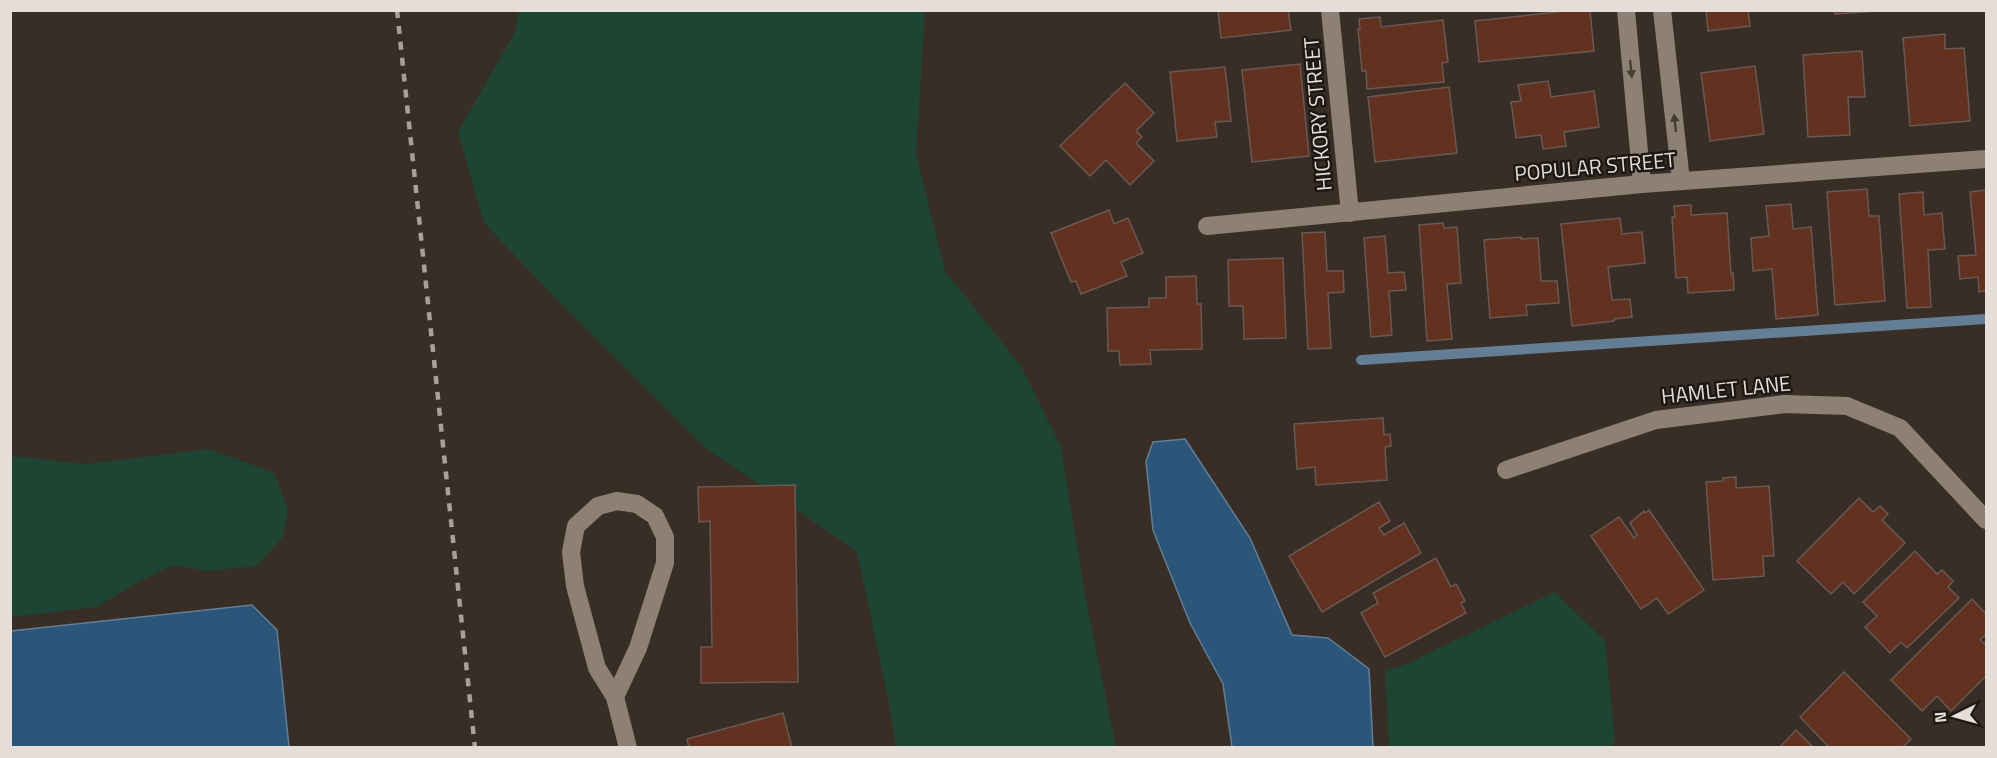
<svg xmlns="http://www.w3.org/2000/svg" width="1997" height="758" font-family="'Titillium Web',sans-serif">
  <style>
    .green { fill: #1e4534 }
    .water { fill: #2b5679; stroke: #637e95; stroke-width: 1.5 }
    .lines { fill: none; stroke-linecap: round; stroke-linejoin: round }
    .stream { stroke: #637e95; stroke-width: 10 }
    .building { fill: #62311f; stroke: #695954; stroke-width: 1.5 }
    .minor { stroke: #8d8075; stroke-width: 18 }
    .rail { stroke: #a9a099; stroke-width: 4.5; stroke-dasharray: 8 8; stroke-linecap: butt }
    .oneway { fill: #443c35 }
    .labels { text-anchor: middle; stroke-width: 5; stroke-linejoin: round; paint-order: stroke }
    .street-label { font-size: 21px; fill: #e5ddd7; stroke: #1d1813 }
  </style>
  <rect width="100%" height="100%" fill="#392e25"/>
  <!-- green -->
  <g class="green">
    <polygon points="519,11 925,11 916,154 945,271 1021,366 1061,447 1084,590 1116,747 896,747 889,703 857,552 794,508 705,448 558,301 484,223 458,132 515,32"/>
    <polygon points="209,449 274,473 288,510 283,537 257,566 207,571 174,565 138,582 97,607 11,617 11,456 85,464"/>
    <polygon points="1555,592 1605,641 1615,741 1611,747 1389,747 1385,670 1402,666"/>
  </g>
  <!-- water -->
  <g class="water">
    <polygon points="1185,439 1250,538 1292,635 1328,638 1369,669 1373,747 1232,747 1223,684 1190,623 1153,530 1146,461 1153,442"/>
    <polygon points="252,605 277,630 289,747 11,747 11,631"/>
  </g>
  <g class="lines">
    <!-- stream -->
    <polyline class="stream" points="1361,360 1986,319"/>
  </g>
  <!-- building -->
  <g class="building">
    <polygon points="1218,10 1288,10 1291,30 1221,38"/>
    <polygon points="1575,10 1590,10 1594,51 1479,62 1475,21"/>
    <polygon points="1706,10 1748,10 1750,26 1708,31"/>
    <polygon points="1834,10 1892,10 1835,14"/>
    <polygon points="1380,17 1381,27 1443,20 1448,62 1442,63 1444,82 1367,89 1366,71 1362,71 1358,29 1360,29 1359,19"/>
    <polygon points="1945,34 1945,49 1964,48 1970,121 1910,126 1903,38"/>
    <polygon points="1862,51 1865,97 1848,97 1850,135 1808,137 1803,55"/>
    <polygon points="1300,64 1309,156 1252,162 1242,70"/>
    <polygon points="1755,66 1764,134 1710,141 1701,73"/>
    <polygon points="1225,67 1231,121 1215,122 1217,137 1177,141 1170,72"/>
    <polygon points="1548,81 1551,97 1594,91 1599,127 1564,132 1566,146 1543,149 1541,135 1516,138 1511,102 1521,101 1518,85"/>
    <polygon points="1125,83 1154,113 1136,131 1142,137 1136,143 1154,161 1130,185 1106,160 1090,176 1060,146"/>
    <polygon points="1449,87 1457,153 1375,162 1368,97"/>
    <polygon points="1867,189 1869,216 1879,216 1885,301 1835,305 1827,192"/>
    <polygon points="1986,190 1986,291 1979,292 1978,277 1960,279 1958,256 1976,255 1970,192"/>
    <polygon points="1923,192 1924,215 1942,213 1945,249 1928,250 1931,307 1907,308 1899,194"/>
    <polygon points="1791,204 1793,229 1811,227 1818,315 1776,319 1772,269 1753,271 1751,238 1769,236 1766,206"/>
    <polygon points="1691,205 1691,215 1727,213 1731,274 1733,273 1734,290 1688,293 1687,277 1676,278 1672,217 1675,217 1674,206"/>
    <polygon points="1109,210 1114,224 1128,218 1143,253 1121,262 1127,276 1081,294 1076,281 1071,282 1051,233"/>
    <polygon points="1620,218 1622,234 1642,232 1645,263 1608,267 1612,300 1630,299 1632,317 1614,319 1614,321 1572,326 1561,224"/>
    <polygon points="1443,223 1444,228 1457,227 1461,283 1447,284 1452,339 1427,341 1419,225"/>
    <polygon points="1325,232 1327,271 1343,271 1344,292 1328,293 1331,348 1308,349 1302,233"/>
    <polygon points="1385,236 1388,273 1404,272 1406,290 1389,291 1392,335 1371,337 1364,238"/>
    <polygon points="1521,237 1521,239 1538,238 1541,281 1557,281 1559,303 1526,305 1527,315 1490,318 1484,240"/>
    <polygon points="1283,258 1286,338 1244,339 1243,306 1229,306 1228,260"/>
    <polygon points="1196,276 1197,304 1201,304 1202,349 1150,350 1151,364 1120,365 1119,351 1108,351 1107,308 1149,307 1149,298 1166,298 1166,277"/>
    <polygon points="1383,418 1384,435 1390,434 1391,446 1385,447 1387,480 1316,485 1315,467 1297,469 1294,424"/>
    <polygon points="1736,477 1736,488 1769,486 1774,556 1763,556 1764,576 1713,580 1706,482 1723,481 1723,478"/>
    <polygon points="795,485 798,682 701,683 701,647 712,647 710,521 699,522 698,487"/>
    <polygon points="1859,498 1873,512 1880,506 1888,514 1882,520 1905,543 1854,594 1843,582 1831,594 1797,561"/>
    <polygon points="1379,502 1390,521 1379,528 1384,535 1404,523 1421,553 1322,612 1289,556"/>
    <polygon points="1649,510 1704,590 1668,614 1657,598 1641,609 1591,536 1619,517 1634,538 1637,535 1630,523 1644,511 1645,513"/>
    <polygon points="1915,551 1937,574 1942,570 1953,581 1948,587 1959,598 1907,648 1901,642 1890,653 1865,627 1877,616 1863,602"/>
    <polygon points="1436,558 1451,587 1456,584 1465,601 1461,603 1466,613 1385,657 1361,613 1378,603 1373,593"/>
    <polygon points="1972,599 1986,614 1986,634 1980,640 1986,645 1986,676 1951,711 1937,696 1922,711 1891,680"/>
    <polygon points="1844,672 1911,739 1902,748 1830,748 1800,717"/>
    <polygon points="783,713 792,748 689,748 687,739"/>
    <polygon points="1796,730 1814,748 1779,748"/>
  </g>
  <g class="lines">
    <!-- minor -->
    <g class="minor">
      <polyline points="1330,10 1350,213"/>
      <polyline points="1626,10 1642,184"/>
      <polyline points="1662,10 1681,181"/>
      <polyline points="1207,226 1642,184 1986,159"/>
      <polyline points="1506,470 1656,420 1785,404 1847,406 1900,428 1986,520"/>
      <polyline points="615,697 638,648 665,563 665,537 655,516 637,504 617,501 598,506 576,526 571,552 575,586 597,668 615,697 628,748"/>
    </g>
    <!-- rail -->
    <polyline class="rail" points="397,10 475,748"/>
  </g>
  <!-- one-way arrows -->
  <defs><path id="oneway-solid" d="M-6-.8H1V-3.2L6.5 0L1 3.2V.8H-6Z" transform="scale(1.5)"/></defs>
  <g class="oneway">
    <use href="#oneway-solid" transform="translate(1631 69) rotate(84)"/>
    <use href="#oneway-solid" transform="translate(1675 123) rotate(-96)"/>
  </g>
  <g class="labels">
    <!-- street labels -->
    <g class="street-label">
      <text transform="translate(1318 114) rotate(-95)" y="7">HICKORY STREET</text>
      <text transform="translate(1595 167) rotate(-5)" y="7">POPULAR STREET</text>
      <text transform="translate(1726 390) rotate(-6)" y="7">HAMLET LANE</text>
    </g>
  </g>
  <!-- border -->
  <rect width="1997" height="758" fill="none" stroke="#e5ddd7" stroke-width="24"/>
  <!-- north arrow -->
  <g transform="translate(1955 716) rotate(265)" stroke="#1d1813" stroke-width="4.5" paint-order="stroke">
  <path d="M0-4.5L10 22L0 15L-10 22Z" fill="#e5ddd7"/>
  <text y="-9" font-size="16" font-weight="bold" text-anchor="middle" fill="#e5ddd7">N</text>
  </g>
</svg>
